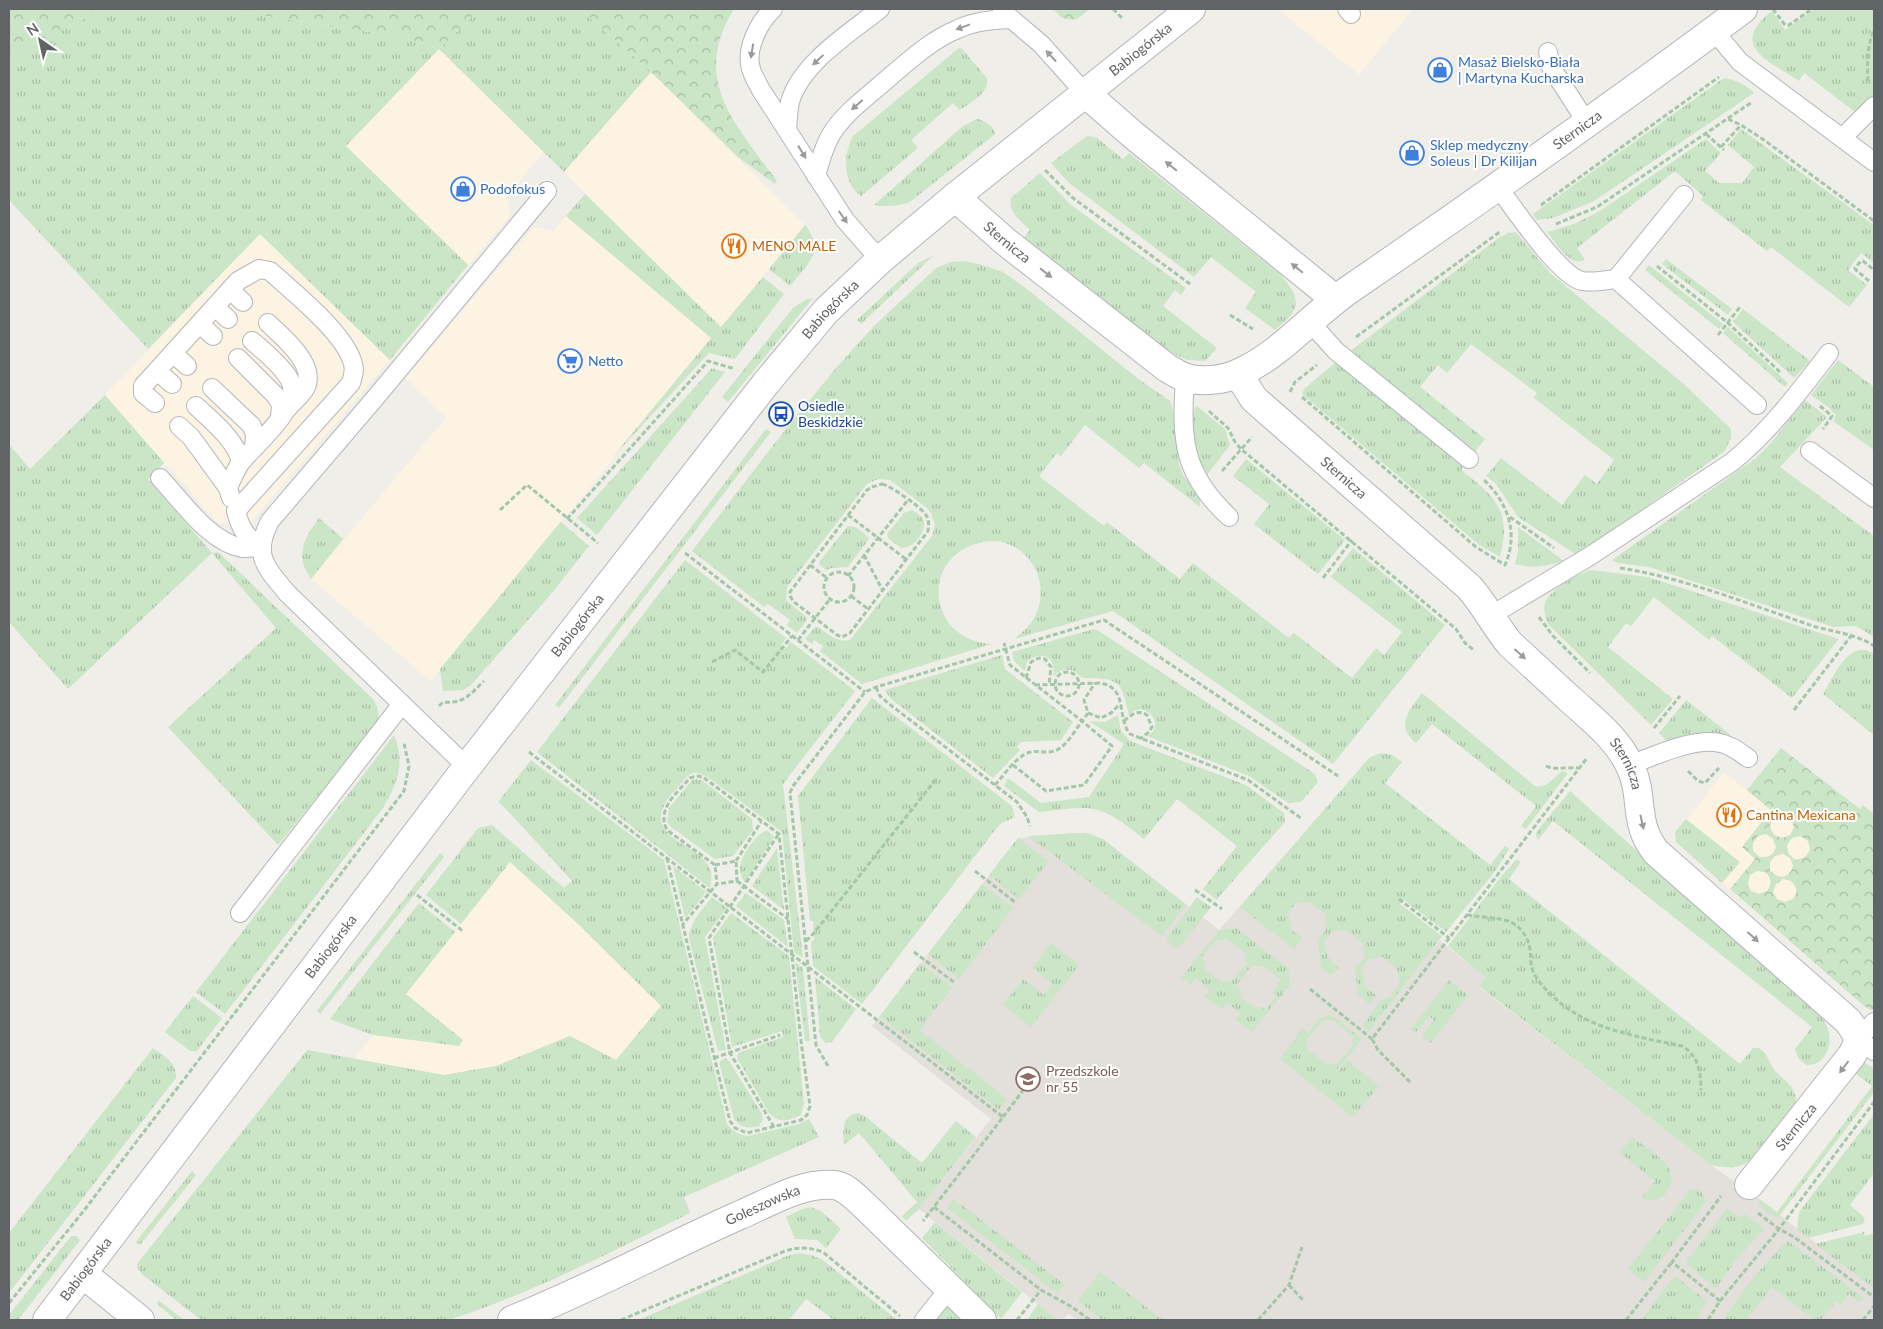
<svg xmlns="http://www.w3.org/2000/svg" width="1883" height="1329" font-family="Lato,sans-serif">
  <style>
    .commercial { fill: #fcf3e2 }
    .education { fill: #e3dfda }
    .grass { fill: url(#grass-tufts); fill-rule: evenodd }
    .forest { fill: url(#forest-crowns); fill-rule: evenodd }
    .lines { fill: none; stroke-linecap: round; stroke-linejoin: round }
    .service-casing { stroke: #b3b6b9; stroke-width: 20 }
    .minor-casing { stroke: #b3b6b9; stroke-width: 30 }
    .tertiary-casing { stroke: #b3b6b9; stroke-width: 30 }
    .path { stroke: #a2c8a8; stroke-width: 3; stroke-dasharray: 5 2.5; stroke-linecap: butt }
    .service { stroke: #fff; stroke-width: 18 }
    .minor { stroke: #fff; stroke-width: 28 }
    .tertiary { stroke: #fff; stroke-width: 28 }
    .oneway { fill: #989a9c }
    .labels { text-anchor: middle; stroke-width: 4; stroke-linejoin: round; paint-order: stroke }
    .street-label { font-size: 14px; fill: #606467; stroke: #fff }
    .shop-label { font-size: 14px; fill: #366cbe; stroke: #fff; text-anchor: start }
    .food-label { font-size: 14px; fill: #c56008; stroke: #fff; text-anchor: start }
    .transit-label { font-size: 14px; fill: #164399; stroke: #fff; text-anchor: start }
    .education-label { font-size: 14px; fill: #785e54; stroke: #fff; text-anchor: start }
  </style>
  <defs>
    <pattern id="grass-tufts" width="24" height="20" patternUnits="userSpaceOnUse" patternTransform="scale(1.25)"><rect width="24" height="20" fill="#cbe5c7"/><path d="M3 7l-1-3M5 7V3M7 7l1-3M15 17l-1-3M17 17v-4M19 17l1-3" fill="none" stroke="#a8bda5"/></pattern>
    <pattern id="forest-crowns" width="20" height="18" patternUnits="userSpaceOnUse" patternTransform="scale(1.25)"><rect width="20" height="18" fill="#cbe5c7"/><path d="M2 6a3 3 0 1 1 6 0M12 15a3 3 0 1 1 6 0" fill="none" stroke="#a8bda5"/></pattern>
  </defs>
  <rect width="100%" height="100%" fill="#f0eee9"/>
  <!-- commercial -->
  <g class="commercial">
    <polygon points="1277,9 1420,9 1413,9 1359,75"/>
    <polygon points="439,49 544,152 507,196 511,215 468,265 346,146"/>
    <polygon points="651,72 805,225 721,327 564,172"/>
    <polygon points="566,216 712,338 431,681 311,579 446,418 405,378 534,227 554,231"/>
    <polygon points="260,234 390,360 251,522 218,523 105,395"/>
    <polygon points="1724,772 1771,810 1781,798 1861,859 1791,943 1676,842 1674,838 1675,832 1686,819 1687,820"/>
    <polygon points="510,862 577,923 661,1005 616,1060 570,1036 496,1066 444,1075 354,1059"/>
  </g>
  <!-- education -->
  <polygon class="education" points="1078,833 1090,834 1103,839 1219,930 1278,863 1415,970 1439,940 1486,978 1479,987 1711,1165 1776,1212 1855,1274 1874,1274 1874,1320 1077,1320 1068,1314 1062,1320 1058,1320 919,1209 991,1119 872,1026 1018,838"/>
  <!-- grass -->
  <g class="grass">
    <polygon points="104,9 220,9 402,37 439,49 480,9 580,9 651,72 564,172 439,49 346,146 468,265 390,360 260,234 148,349 9,200 9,56"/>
    <path d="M1815,9H1874V98L1855,112L1804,73L1799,81C1770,62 1727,45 1772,11L1785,30Z"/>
    <path d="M959,48L962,49L987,78C989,94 971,102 960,110L953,103L911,140L918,148L861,196C842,182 843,155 853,136Z"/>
    <path d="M1724,78C1736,80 1745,84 1754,93L1594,201L1553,218L1537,220L1533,214Z"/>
    <path d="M977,119C984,120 994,126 995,134L910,202C898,206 887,207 874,205L963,126Z"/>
    <path d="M1741,129L1874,225V263L1861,253L1848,270L1867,285L1849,307L1771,247L1767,251L1701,200L1703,196L1675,171L1577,248L1585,260C1569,268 1556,242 1547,232L1574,224L1600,211L1706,139L1721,153L1705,171L1719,183H1742L1754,167L1728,145Z"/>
    <path d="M1087,136L1096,137L1123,159L1129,153L1280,274C1303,301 1301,309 1275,330L1245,308L1256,292L1211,257L1194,277L1069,183L1051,163Z"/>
    <path d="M1040,173L1071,205L1186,288L1181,295L1175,290L1163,306L1217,348L1205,361L1188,360L1163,349L1024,237L1030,230C1021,221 1007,211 1011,198Z"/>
    <polygon points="585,194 721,327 763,277 784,294 735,359 709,353 611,459 711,338 566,216"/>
    <path d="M805,225C826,252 807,264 790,286L769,269Z"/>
    <polygon points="1516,232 1550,273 1686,386 1731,429 1731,438 1725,451 1577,555 1518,517 1496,484 1486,476 1501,458 1562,505 1585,475 1597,484 1614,460 1534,398 1537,393 1471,344 1447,373 1438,365 1420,387 1485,439 1474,453 1349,352 1500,237 1509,233"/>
    <polygon points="934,255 861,324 857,320 918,263"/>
    <polygon points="1666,259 1732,309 1728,315 1662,264"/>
    <path d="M964,261L979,264L1003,272L1028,290L1137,378L1170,401L1175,416L1179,464L1183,475L1200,497V507L1144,463L1139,468L1085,425L1061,456L1057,453L1039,476L1104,526L1107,522L1180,579L1193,563L1289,638L1294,633L1352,678L1376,648L1384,655L1402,632L1331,577L1353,548L1445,625L1333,764L1113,611L1014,639C1070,601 1029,525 975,544C918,563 931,642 992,644L862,684L820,651L823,646L814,640L812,644L805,639L815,627H818C828,634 837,643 850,640L932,536L935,525L931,513L927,508L890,480L878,479L867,484L787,587L786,600L806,617L807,620L797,633L787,625L790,620L768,604L764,607L692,551L771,448L835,369L874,326L936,268L951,262Z"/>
    <polygon points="1649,265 1723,324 1719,329 1645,270"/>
    <polygon points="813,298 728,402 722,397 793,308 807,299"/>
    <polygon points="1743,309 1810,361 1794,378 1733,322"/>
    <polygon points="1728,327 1788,383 1785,387 1723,333"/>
    <polygon points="1838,360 1874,387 1874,450 1833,421 1836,415 1828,407 1811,395"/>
    <path d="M1337,361L1464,465L1461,470C1496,497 1512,511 1500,557L1478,544L1302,394L1304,389Z"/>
    <polygon points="712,368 725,372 597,535 577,518"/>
    <path d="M105,395L164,463L148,479L212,553L218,552L373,699C379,709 380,714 376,724L278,845L168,727L276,628L212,553L68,689L9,622V444L30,469Z"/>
    <polygon points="1805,400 1827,417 1780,467 1874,536 1874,637 1856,626 1833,627 1649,567 1618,563 1612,560 1756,458 1770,444"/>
    <path d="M1197,406L1225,429L1230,445L1207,475C1196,454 1189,432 1195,408Z"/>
    <polygon points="766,429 771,432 559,708 555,705"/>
    <polygon points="1246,459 1345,540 1318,574 1254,524 1269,504 1233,476"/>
    <path d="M912,510C917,513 922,516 924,522C926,533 912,549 901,548L888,538L887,534L904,513Z"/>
    <path d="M319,518L343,539L311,579C294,555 304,539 319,518Z"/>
    <polygon points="561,522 589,546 551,594 471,685 463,690 443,691 440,669 557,526"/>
    <path d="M848,526C855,525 866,533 869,539L848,567L832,568L826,570L820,565L819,562Z"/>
    <path d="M1518,527L1564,561C1546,566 1533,569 1515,564L1518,551Z"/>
    <path d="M685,560L786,638L781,645L785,649L791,642L855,691L783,784L803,958L794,952L782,832L706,776C696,771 691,771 684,780C677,789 667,797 663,808C649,841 706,846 711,872C712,877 711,883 710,888L537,752Z"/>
    <path d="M1591,570L1648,577L1839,639L1792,698L1712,636L1709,640L1654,597L1631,626L1626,623L1608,647L1673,699L1651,725L1547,623C1545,616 1543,609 1545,603C1550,589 1577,575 1591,570Z"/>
    <path d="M1094,629L1099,631L1315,774L1318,782L1301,802L1288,803L1249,776L1147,736C1168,725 1144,698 1129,715C1121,678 1118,679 1082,678C1073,667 1062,667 1053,677C1057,657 1043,650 1027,661L1025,671L1014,661L1012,652Z"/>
    <path d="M1859,650H1866L1874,654V735L1823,694C1832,679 1841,656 1859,650Z"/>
    <polygon points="1002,655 1005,669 1073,722 1061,740 1021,742 1017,747 1020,750 993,778 891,699 885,690"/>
    <path d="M1422,693L1535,786C1546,789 1554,778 1562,771L1568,773L1526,829L1521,826L1536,806L1432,724L1416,743C1395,726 1409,710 1422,693Z"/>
    <polygon points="872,698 1012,806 1015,817 1002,823 995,830 862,1004 813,966 811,942 814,940 813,921 810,921 798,796"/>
    <path d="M1686,700L1731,735C1708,731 1689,735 1667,741L1659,733Z"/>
    <path d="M1118,715L1121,731L1130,741L1246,785L1284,813L1285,822L1216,900L1203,889L1237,846L1177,799L1144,839C1129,827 1112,813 1094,809C1076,806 1056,811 1039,812L1004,786L1008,778L1041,803L1089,797L1124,744L1089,721L1105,722Z"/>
    <path d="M394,735C406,763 397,784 383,808L225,1014L196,992Z"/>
    <polygon points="1380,753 1392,755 1402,762 1385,783 1490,865 1505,846 1509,849 1496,870 1446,932 1404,900 1400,904 1442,936 1369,1031 1363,1026 1380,1000 1390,997 1400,982 1397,968 1383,957 1369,959 1360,971 1363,974 1365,986 1376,995 1370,1004 1358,995 1355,968 1365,957 1363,944 1347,930 1333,931 1323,943 1326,945 1328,958 1339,967 1331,976 1321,967 1318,940 1327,928 1325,914 1310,902 1296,903 1286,915 1289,917 1291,930 1303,938 1294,949 1240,907 1369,758"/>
    <path d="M531,760L664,860L727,1124C733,1132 738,1134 748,1136L799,1124L809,1119L819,1137L684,1197L690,1213C611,1252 532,1293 449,1320H201L143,1275L138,1269L137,1264L307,1050L444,1075L496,1066L570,1036L616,1060L661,1006L577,923L510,862L461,924L426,895L478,828L492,825L564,888L572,881L505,808L498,802Z"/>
    <polygon points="698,779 703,781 752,819 753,830 733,856 715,859 671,827 667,822 669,808 692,780"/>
    <path d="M1570,791L1818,1012C1822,1017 1826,1023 1828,1030C1833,1045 1825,1066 1807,1065C1800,1061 1797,1057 1795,1049L1812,1027L1553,821L1538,840L1536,836L1537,831Z"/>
    <polygon points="1686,819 1740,862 1722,883 1676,842 1675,832"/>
    <path d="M767,830L774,837L745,883C742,878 740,874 740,868C740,856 756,834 767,830Z"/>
    <polygon points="1078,833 1090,834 1103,839 1186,905 1162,936 1028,836"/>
    <polygon points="1018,838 1049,861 1019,899 989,875"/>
    <polygon points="777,848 784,910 752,886"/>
    <polygon points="440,853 444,857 320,1014 317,1011"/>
    <path d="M1517,859L1521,862L1509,879L1740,1064L1753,1048H1759L1765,1053L1774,1070L1791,1086L1796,1097L1795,1107C1783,1122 1759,1158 1742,1165C1733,1169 1721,1167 1711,1165L1479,986L1486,978L1448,946L1503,874Z"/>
    <polygon points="673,866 706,892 685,918"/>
    <polygon points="982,884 1013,908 959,979 928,954"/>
    <polygon points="746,893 784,920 788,947 736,906"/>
    <path d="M712,897L727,908L705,937L726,1050L718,1051L689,939C689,922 703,909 712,897Z"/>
    <polygon points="1197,897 1211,907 1178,949 1166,940"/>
    <polygon points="419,903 455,932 406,994 463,1040 459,1046 373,1035 330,1019"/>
    <path d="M731,913L789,956L804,1104L801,1115C788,1121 781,1124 769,1113L737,1058L738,1054L740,1052L783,1037L782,1031L732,1047L713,938Z"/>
    <path d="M1236,928L1288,968L1290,985L1252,1032L1236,1020L1240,1013L1228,1003L1222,1009L1205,996L1210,989L1196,978L1190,985L1181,978L1219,930ZM1227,939L1246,954L1247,963L1232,981L1221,982L1206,971L1205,961L1201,958L1216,940ZM1251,966H1264L1281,980L1272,993L1276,996L1266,1010L1262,1007L1255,1008L1241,998L1240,989L1236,986Z"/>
    <polygon points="1051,943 1079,965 1031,1027 1003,1005 1023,979 1044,995 1052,984 1032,968"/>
    <polygon points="795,962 803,968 810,1041 805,1041"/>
    <polygon points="920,963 952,987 920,1030 1007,1099 999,1110 880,1016"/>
    <polygon points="815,977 856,1009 832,1042 825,1043 820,1036"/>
    <polygon points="1449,980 1468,995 1431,1043 1422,1036 1434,1020 1429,1016 1416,1032 1411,1029"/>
    <polygon points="193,996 222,1018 197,1051 190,1051 165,1032"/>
    <path d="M1331,1015L1362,1039L1335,1072L1337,1073L1347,1060L1379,1086L1353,1117L1280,1059L1303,1028L1308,1033L1320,1018ZM1333,1020L1353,1036V1045L1337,1064L1327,1065L1308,1049L1306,1041L1322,1021Z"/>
    <path d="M153,1048C164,1056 177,1062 176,1078L9,1293V1233Z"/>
    <path d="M726,1058L729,1061L762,1114L763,1119L759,1126C748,1129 741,1128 734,1119L720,1066V1061Z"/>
    <path d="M1863,1062L1874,1068V1092L1780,1215L1778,1218C1768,1214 1759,1208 1758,1198L1777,1212L1872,1086L1854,1072Z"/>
    <path d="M858,1113L865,1116L922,1163L956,1121L976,1137L919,1209L906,1221L902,1216L917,1202L859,1133L844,1145C843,1131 841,1115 858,1113Z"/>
    <polygon points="1874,1114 1874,1173 1850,1205 1865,1218 1863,1224 1808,1238 1797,1230 1799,1212"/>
    <path d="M1632,1137C1648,1149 1686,1169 1666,1193C1659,1201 1651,1201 1641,1199L1655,1181L1620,1153Z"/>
    <polygon points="192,1171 196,1175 140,1245 136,1242"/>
    <path d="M1697,1189C1703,1192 1704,1196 1705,1203L1644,1282L1628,1269L1690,1190Z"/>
    <polygon points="954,1199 1064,1284 1058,1294 947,1208"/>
    <polygon points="811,1207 821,1211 841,1229 826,1248 817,1240 795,1239 786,1217 802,1209"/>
    <polygon points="1727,1209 1740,1218 1745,1214 1763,1228 1763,1230 1736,1260 1717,1287 1714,1287 1687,1264 1687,1261"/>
    <polygon points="935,1222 1022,1292 1001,1319 922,1238"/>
    <polygon points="1864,1232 1865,1236 1874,1233 1874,1288 1815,1244"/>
    <polygon points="71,1236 76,1236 80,1240 18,1320 9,1320 9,1315"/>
    <path d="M1788,1241L1864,1298L1860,1303L1849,1294L1841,1305L1836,1301L1821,1320H1814L1772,1287L1746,1320H1723C1742,1291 1762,1265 1788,1241Z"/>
    <polygon points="799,1253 811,1255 823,1260 897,1320 834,1320 806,1299 789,1320 638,1320 787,1256"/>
    <polygon points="1100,1272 1163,1320 1102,1320 1078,1301"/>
    <polygon points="1675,1276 1707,1301 1696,1320 1641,1320"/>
    <polygon points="949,1299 970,1320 931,1320"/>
    <polygon points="158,1300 184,1320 176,1320 157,1304"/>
    <polygon points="1038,1304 1058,1320 1027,1320"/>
  </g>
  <!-- forest -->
  <g class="forest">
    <polygon points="9,9 104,9 9,56"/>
    <polygon points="207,9 480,9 439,49 402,37 220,9"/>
    <path d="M580,9H734C690,80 736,125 777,181L775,184L738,157L651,72Z"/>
    <polygon points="1053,9 1089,9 1084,14 1075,20 1062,18"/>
    <path d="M1781,748L1860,809L1863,805L1874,814V1009L1870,1010L1863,1005L1730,889L1755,859L1742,847L1771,810L1747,790ZM1784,814L1791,819L1794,827L1790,835L1782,838L1774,835L1770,827C1771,818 1776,815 1784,814ZM1766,834L1773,839L1776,847C1773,855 1769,858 1760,857L1753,851V843L1758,836ZM1800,836L1808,841L1810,849C1807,857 1803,860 1794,859L1788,853L1787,845L1792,838ZM1783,854L1790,858L1793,866C1790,875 1785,878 1777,876L1770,871V862L1775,856ZM1757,871L1765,872C1772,878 1772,884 1767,891L1759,894L1751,891L1748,884L1750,875ZM1783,879L1791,881C1797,887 1798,892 1793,899L1785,902L1777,899L1773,892L1776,884Z"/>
  </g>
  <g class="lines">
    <!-- service casing -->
    <g class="service-casing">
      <g id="service">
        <path d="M773,9C759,22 745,49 751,69C753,76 758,84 761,90L845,220L880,260"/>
        <polyline points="1347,9 1351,14"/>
        <polyline points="1002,11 1041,44 1084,92"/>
        <polyline points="1714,31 1740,62 1874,162"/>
        <polyline points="1548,52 1551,67 1587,123"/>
        <path d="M787,129C788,120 788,110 790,102C801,63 850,33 880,9"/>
        <polyline points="1842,138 1874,106"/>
        <path d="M816,176C820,161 824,146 832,133C844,114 862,101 878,87C903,66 928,41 958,29C975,21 992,20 1010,19"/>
        <path d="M1498,187C1513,207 1559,276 1582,281C1592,283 1606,280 1616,279L1757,405"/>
        <polyline points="1616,279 1684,195"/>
        <polyline points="230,290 243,302"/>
        <polyline points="215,307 228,319"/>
        <polyline points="1309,321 1336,351 1469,459"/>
        <path d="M268,323C283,337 316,364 306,387C303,394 294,401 288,408"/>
        <polyline points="200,324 213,336"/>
        <polyline points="173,353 187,366"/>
        <polyline points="238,358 275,395 281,404 280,418"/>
        <polyline points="157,371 172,384"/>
        <path d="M1185,378C1181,439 1182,473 1229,517"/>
        <polyline points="212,388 252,426 255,435 254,448"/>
        <path d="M155,403L143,393V386L238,281L259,269L270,271C293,292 346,334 353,364C355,371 353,376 351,383L236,511C241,530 245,536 261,547"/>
        <path d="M196,406C212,421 236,440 241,462"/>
        <polyline points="179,426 191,437 228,488 231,498"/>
        <polyline points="1810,451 1874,498"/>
        <path d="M160,478C182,501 209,542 242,548C248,548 255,547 261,547"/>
        <path d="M228,488C232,479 236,468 242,461C257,443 300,408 291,383C286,369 263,350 252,341"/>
        <path d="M1490,616L1590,556L1732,462C1770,431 1799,392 1829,353"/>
        <path d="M1630,765C1654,756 1695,737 1720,743C1731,745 1739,752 1748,758"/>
        <path d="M467,767L287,593C266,567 252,556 270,521L376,397L547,191"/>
        <polyline points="240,913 402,704"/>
        <polyline points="1874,1022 1858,1039 1874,1051"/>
        <polyline points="924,1320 949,1289"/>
      </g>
    </g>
    <!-- minor casing -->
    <g class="minor-casing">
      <g id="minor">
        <polyline points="1084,92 1132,134 1335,299"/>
        <path id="s1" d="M955,197L1006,242L1167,368C1173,371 1178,375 1184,377C1199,383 1225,380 1239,373C1282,354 1312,315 1350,289C1483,198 1614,105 1743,9"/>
        <path id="s2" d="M1238,374L1254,399L1469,587C1485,605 1495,626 1510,644C1531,663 1551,682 1572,701C1593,720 1618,739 1630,766C1645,797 1632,821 1656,852L1848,1021C1858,1035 1861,1039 1852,1055L1749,1185"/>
        <polyline points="83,1274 140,1320"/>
        <path id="s3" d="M512,1320C590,1289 663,1249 740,1215C769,1203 801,1182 834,1185C846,1186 856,1198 865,1206L982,1320"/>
      </g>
    </g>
    <!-- tertiary casing -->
    <g class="tertiary-casing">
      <g id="tertiary">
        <path id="s4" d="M47,1320L467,767L766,383L826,311L880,260L955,197L1191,9"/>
      </g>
    </g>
    <!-- path -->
    <g class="path">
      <polyline points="1113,9 1123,19"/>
      <polyline points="1773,9 1785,25 1789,25 1812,9"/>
      <path d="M1868,81C1867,65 1867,45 1874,30"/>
      <polyline points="1728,119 1741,125 1764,140 1874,221"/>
      <polyline points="1706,134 1724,150"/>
      <polyline points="1721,147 1741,125"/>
      <polyline points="1045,170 1073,198 1190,284"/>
      <polyline points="1541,205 1719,77"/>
      <polyline points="1556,224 1597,207 1752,102"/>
      <polyline points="1657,266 1728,323 1781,373"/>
      <polyline points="1869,281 1856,270 1855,268 1861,261 1863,261 1874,270"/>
      <polyline points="1230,315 1253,329"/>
      <polyline points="1718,335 1740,307"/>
      <polyline points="1356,337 1501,231"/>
      <polyline points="1290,392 1295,382 1317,365"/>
      <path d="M1302,397L1476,547L1505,565C1519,533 1508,503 1484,480"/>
      <polyline points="1820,406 1832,416 1823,429"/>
      <polyline points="1209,411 1228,428 1235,442 1241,449 1456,629 1465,643 1475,651"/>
      <polyline points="1222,471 1252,437"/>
      <path d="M882,484C891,486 921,507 926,515C929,520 929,525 928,531L850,633L842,637L837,635L794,602L790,596V592L867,490L872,487Z"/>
      <polyline points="500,510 527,485 598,543"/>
      <polyline points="848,515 907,560"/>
      <polyline points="1510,517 1554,548"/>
      <polyline points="567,519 708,361 735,369"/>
      <polyline points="685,553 865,692"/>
      <polyline points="864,555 883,591"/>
      <polyline points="810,565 827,578"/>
      <path d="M1620,568C1685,578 1751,605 1813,626C1833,632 1857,634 1874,646"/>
      <circle cx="839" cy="587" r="15"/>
      <polyline points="848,576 908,500"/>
      <polyline points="1323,578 1352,540"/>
      <polyline points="851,596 868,609"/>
      <polyline points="1539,617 1553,636 1590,673"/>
      <polyline points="798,640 830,599"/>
      <polyline points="712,662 735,650 763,672 792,636"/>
      <circle cx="1067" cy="684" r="12"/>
      <polyline points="1026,678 1031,662 1039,658 1045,659 1051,667 1049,685"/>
      <path d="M1035,685L1101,683C1129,689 1116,717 1130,734L1248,780L1302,819"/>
      <polyline points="876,687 880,696 888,703 1017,802 1027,817 1030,826"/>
      <path d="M439,706L443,702C464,704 469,695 484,681"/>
      <polyline points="1794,710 1851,636"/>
      <polyline points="1088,713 1101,718 1111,713 1120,704"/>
      <path d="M1124,721C1131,715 1138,709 1147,715L1152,727L1149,732L1140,739"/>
      <polyline points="1654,728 1680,696"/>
      <polyline points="529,752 1003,1117 923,1221"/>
      <polyline points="1013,765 1046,791 1084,785 1112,746 1082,721 1088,713 1084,700 1095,683"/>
      <path d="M1546,766C1554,770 1568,767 1578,768"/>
      <polyline points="1688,771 1698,781 1705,783 1719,768"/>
      <path d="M995,785C1004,775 1013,761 1025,754C1033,750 1039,752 1048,752C1064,752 1073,733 1082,721L1010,665L1004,643"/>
      <path d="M667,858C688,946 708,1034 730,1121L735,1128L747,1133L801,1120L807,1115L810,1106L801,1041L779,834L703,777L696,776L690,778C677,793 656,809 667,830L715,865L717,884L683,924"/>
      <polyline points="736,861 761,822"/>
      <polyline points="715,865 736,861 737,881 717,884"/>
      <polyline points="975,871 1016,903"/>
      <polyline points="737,881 788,919"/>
      <polyline points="1195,890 1222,909"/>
      <polyline points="417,895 464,932"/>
      <polyline points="1399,899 1449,938"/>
      <path d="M1467,915C1480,917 1495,917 1508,921C1520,925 1529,938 1530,950C1531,956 1530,962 1532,968C1535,980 1549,993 1558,1001C1591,1030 1640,1037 1682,1046C1698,1055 1701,1072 1701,1090"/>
      <polyline points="806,941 814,933 937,778"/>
      <polyline points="914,952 955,983"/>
      <polyline points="1310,989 1372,1039"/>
      <polyline points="714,1058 780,1035"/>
      <polyline points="828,1066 816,1045 790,793 793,786 865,692 876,687 1104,620 1338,776"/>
      <polyline points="1410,1082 1378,1050 1372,1039 1587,758"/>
      <polyline points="1003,1117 1024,1089"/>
      <polyline points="774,1127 730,1053 709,938 778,835"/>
      <polyline points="934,1207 1041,1290 1072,1307 1090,1320"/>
      <polyline points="1758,1213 1779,1229 1794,1237 1874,1297"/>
      <polyline points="1289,1285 1303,1300"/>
      <polyline points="1720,1301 1672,1262 1721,1196"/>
      <polyline points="9,1303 82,1213 404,791 409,766 404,743"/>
      <path d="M621,1320L785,1251C799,1247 809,1247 823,1252L900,1316"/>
      <polyline points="1017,1320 1041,1290"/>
      <polyline points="1258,1320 1289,1285 1302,1247"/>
      <polyline points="1626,1320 1672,1262"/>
      <polyline points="1708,1320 1720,1301 1779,1229 1874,1102"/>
      <polyline points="1863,1320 1874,1306"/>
    </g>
    <!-- service -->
    <use href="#service" class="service"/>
    <!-- minor -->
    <use href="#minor" class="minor"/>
    <!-- tertiary -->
    <use href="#tertiary" class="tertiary"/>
  </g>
  <!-- one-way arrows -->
  <defs><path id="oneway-solid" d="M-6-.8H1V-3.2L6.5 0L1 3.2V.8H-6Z" transform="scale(1.25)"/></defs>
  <g class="oneway">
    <use href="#oneway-solid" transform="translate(963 27) rotate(160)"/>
    <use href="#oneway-solid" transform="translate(752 51) rotate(99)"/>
    <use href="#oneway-solid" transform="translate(1051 56) rotate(-133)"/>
    <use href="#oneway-solid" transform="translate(818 60) rotate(137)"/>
    <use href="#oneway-solid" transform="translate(857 105) rotate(139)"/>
    <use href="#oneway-solid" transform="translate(802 152) rotate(58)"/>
    <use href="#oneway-solid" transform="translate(1171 166) rotate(-141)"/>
    <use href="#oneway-solid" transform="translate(843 217) rotate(55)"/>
    <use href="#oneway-solid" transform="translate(1297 268) rotate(-141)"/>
    <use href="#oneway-solid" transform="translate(1046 273) rotate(38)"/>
    <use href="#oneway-solid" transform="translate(1520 654) rotate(42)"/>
    <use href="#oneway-solid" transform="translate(1642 822) rotate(77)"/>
    <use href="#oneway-solid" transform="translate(1753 937) rotate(42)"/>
    <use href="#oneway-solid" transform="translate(1844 1067) rotate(127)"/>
  </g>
  <!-- icons -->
  <defs>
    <g id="shop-ring" transform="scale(1.25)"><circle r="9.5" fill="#fff" stroke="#3f7fe0" stroke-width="1.5"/><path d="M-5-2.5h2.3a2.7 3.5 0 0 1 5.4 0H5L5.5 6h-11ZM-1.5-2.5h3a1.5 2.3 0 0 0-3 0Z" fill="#3f7fe0"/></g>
    <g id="restaurant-ring" transform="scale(1.25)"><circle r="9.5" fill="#fff" stroke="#e8710a" stroke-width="1.5"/><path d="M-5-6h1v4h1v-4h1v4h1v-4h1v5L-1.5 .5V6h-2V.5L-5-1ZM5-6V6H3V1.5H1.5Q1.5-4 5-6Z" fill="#e8710a"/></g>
    <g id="supermarket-ring" transform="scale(1.25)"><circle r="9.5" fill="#fff" stroke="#3f7fe0" stroke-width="1.5"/><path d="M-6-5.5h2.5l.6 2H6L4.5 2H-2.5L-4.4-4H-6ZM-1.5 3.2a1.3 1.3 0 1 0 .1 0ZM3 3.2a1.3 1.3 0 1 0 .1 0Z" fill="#3f7fe0"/></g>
    <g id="bus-ring" transform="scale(1.25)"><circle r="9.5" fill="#fff" stroke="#1a4fb4" stroke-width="1.5"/><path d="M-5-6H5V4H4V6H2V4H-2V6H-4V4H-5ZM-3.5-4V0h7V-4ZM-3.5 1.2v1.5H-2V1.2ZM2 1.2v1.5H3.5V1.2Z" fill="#1a4fb4"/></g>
    <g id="school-ring" transform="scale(1.25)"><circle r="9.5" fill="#fff" stroke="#8d6e63" stroke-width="1.5"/><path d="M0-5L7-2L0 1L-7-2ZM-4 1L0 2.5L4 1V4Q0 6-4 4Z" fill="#8d6e63"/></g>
  </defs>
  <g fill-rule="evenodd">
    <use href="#shop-ring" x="1440" y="70"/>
    <use href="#shop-ring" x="1412" y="153"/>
    <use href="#shop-ring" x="463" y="189"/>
    <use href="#restaurant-ring" x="734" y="246"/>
    <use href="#supermarket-ring" x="570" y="361"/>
    <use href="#bus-ring" x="781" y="414"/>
    <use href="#restaurant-ring" x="1729" y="815"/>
    <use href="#school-ring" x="1028" y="1079"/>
  </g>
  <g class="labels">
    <!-- street labels -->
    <g class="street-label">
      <text dy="5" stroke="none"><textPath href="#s4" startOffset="1684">Babiogórska</textPath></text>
      <text dy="5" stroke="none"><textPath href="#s1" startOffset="765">Sternicza</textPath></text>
      <text dy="5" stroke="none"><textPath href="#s1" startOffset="69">Sternicza</textPath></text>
      <text dy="5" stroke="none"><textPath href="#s4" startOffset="1279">Babiogórska</textPath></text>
      <text dy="5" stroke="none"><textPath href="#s2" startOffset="149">Sternicza</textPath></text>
      <text dy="5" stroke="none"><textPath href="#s4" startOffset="874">Babiogórska</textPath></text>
      <text dy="5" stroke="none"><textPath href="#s2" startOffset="554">Sternicza</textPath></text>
      <text dy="5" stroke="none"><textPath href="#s4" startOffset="469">Babiogórska</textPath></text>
      <text transform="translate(1796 1127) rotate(-51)" y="5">Sternicza</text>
      <text dy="5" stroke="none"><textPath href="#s3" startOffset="276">Goleszowska</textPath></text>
      <text dy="5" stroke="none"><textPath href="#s4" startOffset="64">Babiogórska</textPath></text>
    </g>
    <!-- shop labels -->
    <g class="shop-label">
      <text x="1458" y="67">Masaż Bielsko-Biała<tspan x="1458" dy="16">| Martyna Kucharska</tspan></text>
      <text x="1430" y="150">Sklep medyczny<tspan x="1430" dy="16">Soleus | Dr Kilijan</tspan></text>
      <text x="480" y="194">Podofokus</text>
      <text x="588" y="366">Netto</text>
    </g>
    <!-- food labels -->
    <g class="food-label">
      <text x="752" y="251">MENO MALE</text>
      <text x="1746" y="820">Cantina Mexicana</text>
    </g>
    <!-- transit labels -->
    <g class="transit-label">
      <text x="798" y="411">Osiedle<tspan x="798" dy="16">Beskidzkie</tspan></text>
    </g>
    <!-- education labels -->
    <g class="education-label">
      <text x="1046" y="1076">Przedszkole<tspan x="1046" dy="16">nr 55</tspan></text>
    </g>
  </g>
  <!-- border -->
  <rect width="1883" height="1329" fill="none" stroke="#606467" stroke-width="20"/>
  <!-- north arrow -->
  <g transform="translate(40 40) rotate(326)" stroke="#ffffff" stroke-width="4" paint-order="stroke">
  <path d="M0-4L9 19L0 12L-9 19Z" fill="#606467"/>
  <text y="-8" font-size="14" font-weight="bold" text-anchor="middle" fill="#606467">N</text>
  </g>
</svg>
